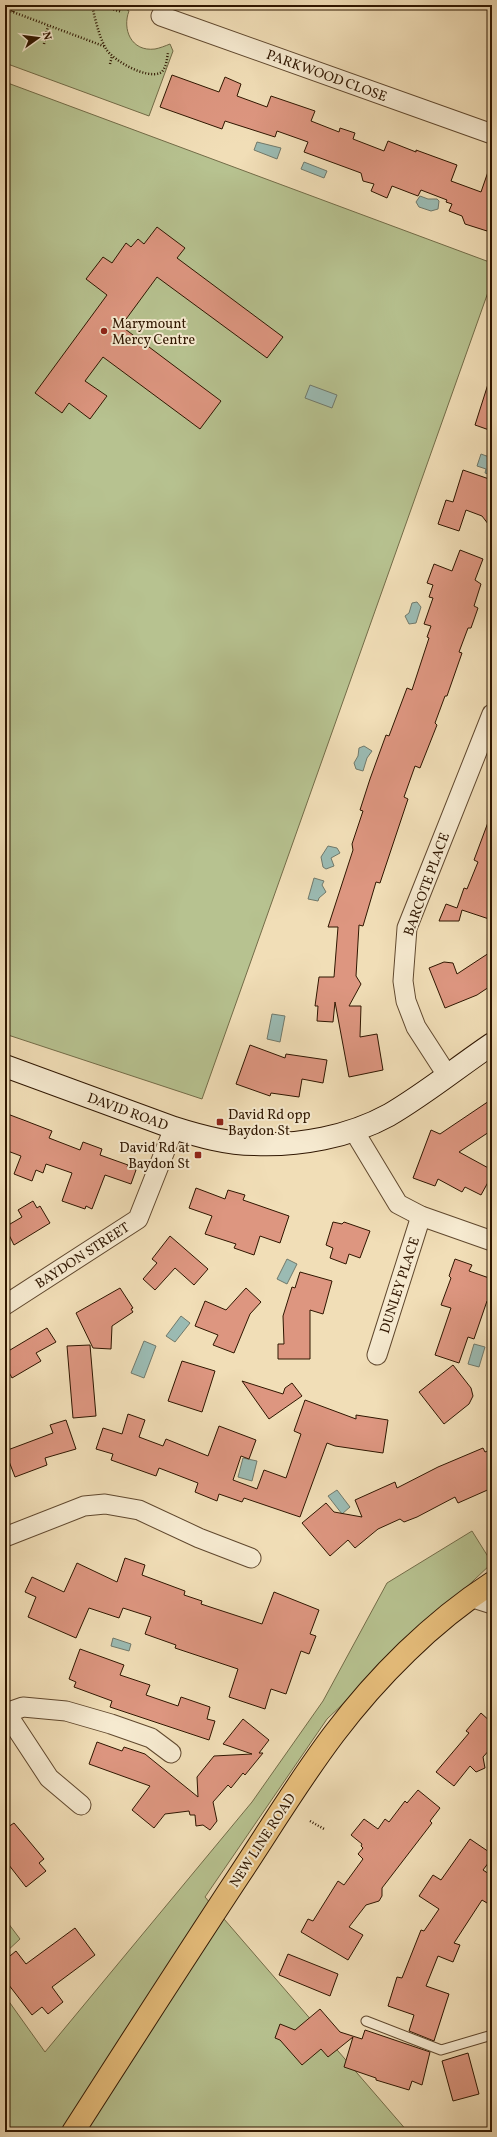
<svg xmlns="http://www.w3.org/2000/svg" width="497" height="2137" font-family="Vollkorn,serif">
  <style>
    .green { fill: #b7c290; stroke: #736c48 }
    .water { fill: #9bbbb3; stroke: #70796b }
    .building { fill: #dd9680; stroke: #2f1600 }
    .lines { fill: none; stroke-linecap: round; stroke-linejoin: round }
    .lane-casing { stroke: #60482e; stroke-width: 11 }
    .street-casing { stroke: #60482e; stroke-width: 21 }
    .secondary-casing { stroke: #2f1600; stroke-width: 24 }
    .primary-casing { stroke: #2f1600; stroke-width: 24 }
    .path { stroke: #2f1600; stroke-width: 2.5; stroke-dasharray: 1 2; stroke-linecap: butt }
    .lane { stroke: #f6ead0; stroke-width: 9 }
    .street { stroke: #f6ead0; stroke-width: 19 }
    .secondary { stroke: #f6ead0; stroke-width: 22 }
    .primary { stroke: #e8bf7c; stroke-width: 22 }
    .poi-dot { fill: #8f2418; stroke: #f6ead0; stroke-width: 1.5 }
    .labels { text-anchor: middle; stroke-width: 4; stroke-linejoin: round; paint-order: stroke }
    .street-label { font-size: 14px; fill: #2f1600; stroke: #f6ead0 }
    .poi-label { font-size: 14px; fill: #2f1600; stroke: #f6ead0; text-anchor: start }
  </style>
  <rect width="100%" height="100%" fill="#f1deb7"/>
  <filter id="stains"><feTurbulence type="fractalNoise" baseFrequency=".005" numOctaves="4"/><feColorMatrix values="0 0 0 0 .2 0 0 0 0 .09 0 0 0 0 .02 0 0 0 .5 -.17"/></filter>
  <radialGradient id="worn" r=".72"><stop offset=".6" stop-color="#630" stop-opacity="0"/><stop offset="1" stop-color="#630" stop-opacity=".3"/></radialGradient>
  <!-- green -->
  <g class="green">
    <path d="M5,5H119L129,11C122,29 131,52 155,49C160,48 165,46 170,44L173,51L149,116L5,63Z"/>
    <polygon points="5,82 492,263 492,281 202,1099 5,1034"/>
    <polygon points="472,1531 492,1563 327,1719 205,1897 408,2132 5,2132 5,1996 45,2052 252,1802 323,1701 387,1583"/>
    <polygon points="5,1919 20,1939 5,1953"/>
  </g>
  <!-- water -->
  <g class="water">
    <polygon points="257,142 281,148 277,159 254,150"/>
    <polygon points="304,162 327,171 324,178 301,169"/>
    <polygon points="420,196 428,199 437,199 439,201 438,209 431,211 419,207 416,202"/>
    <polygon points="310,385 337,395 332,408 305,398"/>
    <polygon points="481,454 492,458 492,475 485,473 486,469 477,466"/>
    <polygon points="417,602 421,607 416,623 409,624 405,616 409,613 412,603"/>
    <polygon points="364,746 372,751 367,758 363,771 356,769 354,763 358,756 359,748"/>
    <polygon points="328,846 337,848 340,853 331,858 334,866 326,869 323,867 321,857"/>
    <polygon points="314,878 324,881 322,885 326,892 319,898 318,901 308,899"/>
    <polygon points="272,1014 285,1016 280,1042 267,1039"/>
    <polygon points="287,1259 297,1264 287,1284 277,1279"/>
    <polygon points="181,1316 190,1323 175,1342 166,1336"/>
    <polygon points="144,1341 156,1346 144,1378 131,1373"/>
    <polygon points="474,1344 485,1347 479,1367 468,1364"/>
    <polygon points="243,1458 257,1461 252,1481 238,1477"/>
    <polygon points="337,1490 350,1507 342,1514 328,1496"/>
    <polygon points="113,1638 131,1644 129,1651 111,1646"/>
  </g>
  <!-- building -->
  <g class="building">
    <polygon points="172,75 219,92 225,77 241,84 237,96 267,107 271,96 315,111 311,121 339,132 340,128 355,133 353,139 384,151 388,141 416,152 416,150 457,165 451,181 481,192 490,166 492,167 492,217 487,231 465,224 462,216 449,211 452,204 446,202 447,200 421,190 418,196 392,186 387,198 371,191 374,184 363,181 361,173 304,152 308,142 277,131 275,137 225,121 222,129 160,107"/>
    <polygon points="157,227 185,248 177,258 283,337 267,358 157,277 121,326 221,401 200,429 103,357 85,381 107,396 90,419 69,403 62,413 35,393 107,295 86,279 103,257 112,263 126,243 131,247 138,239 144,244"/>
    <polygon points="489,381 492,381 492,431 475,425"/>
    <polygon points="463,470 492,480 492,529 482,516 466,510 459,531 438,524 446,500 453,502"/>
    <polygon points="460,550 483,559 475,580 481,584 474,606 478,608 471,628 468,628 459,652 462,653 447,696 445,696 435,723 437,725 420,768 415,766 404,797 408,799 380,883 376,882 363,926 359,925 356,976 361,984 349,1006 361,1006 360,1037 377,1034 383,1070 349,1077 335,1002 333,1022 317,1021 318,1006 315,1006 319,977 334,977 338,927 328,927 353,850 352,844 363,811 360,810 370,779 386,735 389,736 407,688 412,690 429,638 427,637 431,626 424,624 433,598 429,597 433,585 427,583 434,564 452,571"/>
    <polygon points="490,817 492,817 492,920 462,910 459,921 439,921 446,904 457,908 464,888 467,889 478,862 474,860"/>
    <polygon points="492,951 492,985 477,995 445,1008 429,968 444,962 453,963 457,974"/>
    <polygon points="250,1045 285,1058 286,1054 327,1060 323,1083 302,1079 299,1097 271,1093 270,1096 236,1084"/>
    <polygon points="492,1099 492,1130 459,1152 492,1170 492,1175 481,1195 465,1187 462,1192 438,1179 435,1186 413,1178 431,1130 440,1134"/>
    <polygon points="5,1113 52,1131 49,1138 80,1150 83,1142 102,1149 100,1155 128,1165 127,1167 136,1170 131,1184 105,1175 92,1209 86,1206 85,1209 62,1201 72,1173 46,1164 43,1173 36,1170 32,1181 14,1174 21,1156 5,1150"/>
    <polygon points="196,1188 225,1199 228,1190 245,1195 243,1200 289,1216 280,1243 260,1236 254,1255 234,1248 236,1244 205,1234 212,1216 189,1208"/>
    <polygon points="33,1201 37,1208 40,1206 50,1223 14,1245 5,1227 22,1217 18,1210"/>
    <polygon points="333,1222 342,1224 344,1222 370,1231 360,1258 349,1254 346,1264 330,1258 333,1248 326,1245"/>
    <polygon points="170,1236 208,1269 194,1285 175,1268 155,1290 143,1279 157,1263 152,1259"/>
    <polygon points="455,1259 472,1265 469,1271 492,1279 492,1303 487,1301 474,1339 468,1337 459,1363 435,1355 451,1308 441,1305 451,1278 449,1276"/>
    <polygon points="300,1272 332,1281 323,1314 310,1310 310,1359 278,1359 278,1344 284,1344 283,1316 292,1287 295,1288"/>
    <polygon points="120,1288 133,1308 131,1309 133,1312 112,1326 111,1349 93,1348 76,1313"/>
    <polygon points="246,1288 261,1302 250,1314 234,1353 213,1345 218,1335 195,1326 205,1301 226,1310"/>
    <polygon points="47,1328 56,1342 36,1353 41,1361 12,1378 5,1365 5,1353"/>
    <polygon points="90,1345 96,1416 73,1418 67,1346"/>
    <polygon points="182,1361 215,1371 202,1412 168,1401"/>
    <polygon points="453,1365 471,1388 473,1396 469,1404 444,1424 419,1392"/>
    <polygon points="242,1381 283,1394 285,1388 292,1383 302,1396 269,1419"/>
    <polygon points="305,1400 356,1419 356,1415 388,1420 383,1453 335,1446 327,1443 300,1517 244,1498 242,1502 219,1494 217,1501 195,1492 198,1483 159,1468 156,1476 111,1460 113,1454 96,1449 103,1428 122,1434 128,1414 145,1420 139,1437 163,1446 166,1439 208,1456 219,1426 256,1440 249,1459 241,1456 233,1480 257,1489 264,1470 286,1478 301,1434 294,1431"/>
    <polygon points="66,1420 76,1449 45,1458 47,1465 15,1477 5,1451 53,1433 50,1425"/>
    <polygon points="483,1448 485,1452 492,1449 492,1488 458,1503 455,1497 417,1517 404,1522 400,1519 378,1529 355,1548 348,1540 330,1556 302,1523 326,1503 334,1512 362,1517 355,1500 395,1482 397,1488 438,1467"/>
    <polygon points="125,1558 145,1565 142,1575 185,1591 184,1595 202,1601 201,1604 262,1624 274,1592 319,1610 310,1634 316,1636 309,1654 301,1651 286,1694 271,1689 265,1709 229,1697 238,1669 175,1648 176,1645 145,1634 151,1617 123,1608 119,1618 89,1608 76,1638 28,1617 36,1597 25,1592 32,1577 64,1592 77,1563 117,1582"/>
    <polygon points="80,1649 124,1665 120,1675 150,1685 146,1695 178,1706 181,1697 210,1707 207,1719 215,1721 209,1740 110,1707 112,1701 74,1687 76,1682 69,1679"/>
    <polygon points="481,1713 492,1723 492,1747 483,1757 485,1768 476,1772 470,1766 454,1786 436,1772 469,1733 466,1731"/>
    <polygon points="243,1719 269,1740 259,1753 263,1753 245,1775 243,1773 231,1788 228,1785 213,1802 217,1821 210,1830 203,1825 196,1826 195,1815 190,1815 189,1811 165,1814 154,1828 132,1810 150,1786 89,1764 97,1742 122,1751 124,1747 145,1754 198,1797 197,1777 214,1756 252,1754 223,1744"/>
    <polygon points="418,1790 440,1808 430,1821 432,1823 382,1888 382,1896 379,1901 366,1905 349,1927 363,1935 348,1960 301,1932 308,1919 313,1921 338,1881 344,1885 363,1859 358,1854 363,1848 361,1846 362,1844 351,1835 364,1819 378,1829 385,1819 389,1822 405,1801 407,1803"/>
    <polygon points="14,1823 44,1859 39,1863 46,1871 26,1887 5,1860 5,1829"/>
    <polygon points="470,1839 492,1854 492,1858 483,1870 492,1876 492,1896 487,1903 482,1900 454,1943 460,1945 453,1962 438,1956 426,1986 449,1994 434,2041 409,2031 414,2015 388,2006 397,1977 402,1978 421,1930 424,1931 439,1909 419,1896 433,1875 441,1880"/>
    <polygon points="75,1928 95,1955 52,1987 63,2002 48,2014 42,2007 32,2015 5,1980 5,1960 16,1951 26,1964"/>
    <polygon points="288,1954 338,1974 330,1996 279,1975"/>
    <polygon points="320,2009 340,2032 362,2039 365,2030 430,2052 422,2085 412,2081 409,2090 376,2080 376,2078 344,2067 353,2037 328,2057 321,2049 302,2065 280,2040 275,2038 280,2024 295,2030"/>
    <polygon points="468,2053 479,2094 453,2101 442,2061"/>
  </g>
  <g class="lines">
    <!-- lane casing -->
    <g class="lane-casing">
      <polyline id="lane" points="366,2021 441,2050 492,2035"/>
    </g>
    <!-- street casing -->
    <g class="street-casing">
      <g id="street">
        <polyline points="161,16 492,134"/>
        <polyline points="447,1075 416,1027 406,1001 403,981 407,928 492,714"/>
        <polyline points="354,1131 398,1204 421,1216 492,1241"/>
        <polyline points="5,1305 138,1219 174,1128"/>
        <polyline points="377,1355 421,1216"/>
        <polyline points="5,1537 84,1506 105,1504 139,1510 199,1538 251,1558"/>
        <polyline points="470,1597 492,1604"/>
        <polyline points="5,1711 49,1778 81,1805"/>
        <polyline points="6,1713 23,1707 66,1711 111,1724 151,1738 171,1753"/>
      </g>
    </g>
    <!-- secondary casing -->
    <g class="secondary-casing">
      <path id="secondary" d="M5,1066L174,1128C199,1136 227,1144 254,1144C299,1146 349,1137 389,1115C425,1094 458,1067 492,1044"/>
    </g>
    <!-- primary casing -->
    <g class="primary-casing">
      <path id="primary" d="M73,2132C128,2046 184,1959 240,1874C271,1827 300,1779 334,1734C377,1677 432,1622 492,1583"/>
    </g>
    <!-- path -->
    <g class="path">
      <path d="M92,5C95,19 99,36 106,49C114,61 146,79 160,73C166,70 167,59 168,53"/>
      <polyline points="99,5 122,12"/>
      <polyline points="5,9 106,47"/>
      <polyline points="13,12 16,5"/>
      <polyline points="44,44 48,26"/>
      <polyline points="110,64 112,56"/>
      <polyline points="310,1821 324,1829"/>
    </g>
    <!-- lane -->
    <use href="#lane" class="lane"/>
    <!-- street -->
    <use href="#street" class="street"/>
    <!-- secondary -->
    <use href="#secondary" class="secondary"/>
    <!-- primary -->
    <use href="#primary" class="primary"/>
  </g>
  <!-- markers -->
  <g class="poi-dot">
    <circle cx="104" cy="331" r="4"/>
    <rect x="216" y="1118" width="8" height="8" rx="2"/>
    <rect x="194" y="1151" width="8" height="8" rx="2"/>
  </g>
  <g class="labels">
    <!-- street labels -->
    <g class="street-label">
      <text transform="translate(327 75) rotate(20)" y="5">PARKWOOD CLOSE</text>
      <text transform="translate(426 884) rotate(-70)" y="5">BARCOTE PLACE</text>
      <text transform="translate(128 1111) rotate(20)" y="5">DAVID ROAD</text>
      <text transform="translate(82 1255) rotate(-33)" y="5">BAYDON STREET</text>
      <text transform="translate(399 1285) rotate(-72)" y="5">DUNLEY PLACE</text>
      <text transform="translate(262 1840) rotate(-57)" y="5">NEW LINE ROAD</text>
    </g>
    <!-- poi labels -->
    <g class="poi-label">
      <text x="112" y="328">Marymount<tspan x="112" dy="16">Mercy Centre</tspan></text>
      <text x="228" y="1119">David Rd opp<tspan x="228" dy="16">Baydon St</tspan></text>
      <text x="190" y="1152" text-anchor="end">David Rd at<tspan x="190" dy="16">Baydon St</tspan></text>
    </g>
  </g>
  <!-- margin -->
  <rect width="497" height="2137" fill="none" stroke="#f1deb7" stroke-width="20"/>
  <rect x="6" y="6" width="485" height="2125" fill="none" stroke="#2f1600" stroke-width="2"/>
  <rect x="10" y="10" width="477" height="2117" fill="none" stroke="#2f1600"/>
  <!-- north arrow -->
  <g transform="translate(38 38) rotate(76)" stroke="#f6ead0" stroke-width="3" paint-order="stroke">
  <path d="M0-3L7 15L0 10L-7 15Z" fill="#2f1600"/>
  <text y="-6" font-size="11" font-weight="bold" text-anchor="middle" fill="#2f1600">N</text>
  </g>
  <rect width="100%" height="100%" filter="url(#stains)"/>
  <rect width="100%" height="100%" fill="url(#worn)"/>
</svg>
